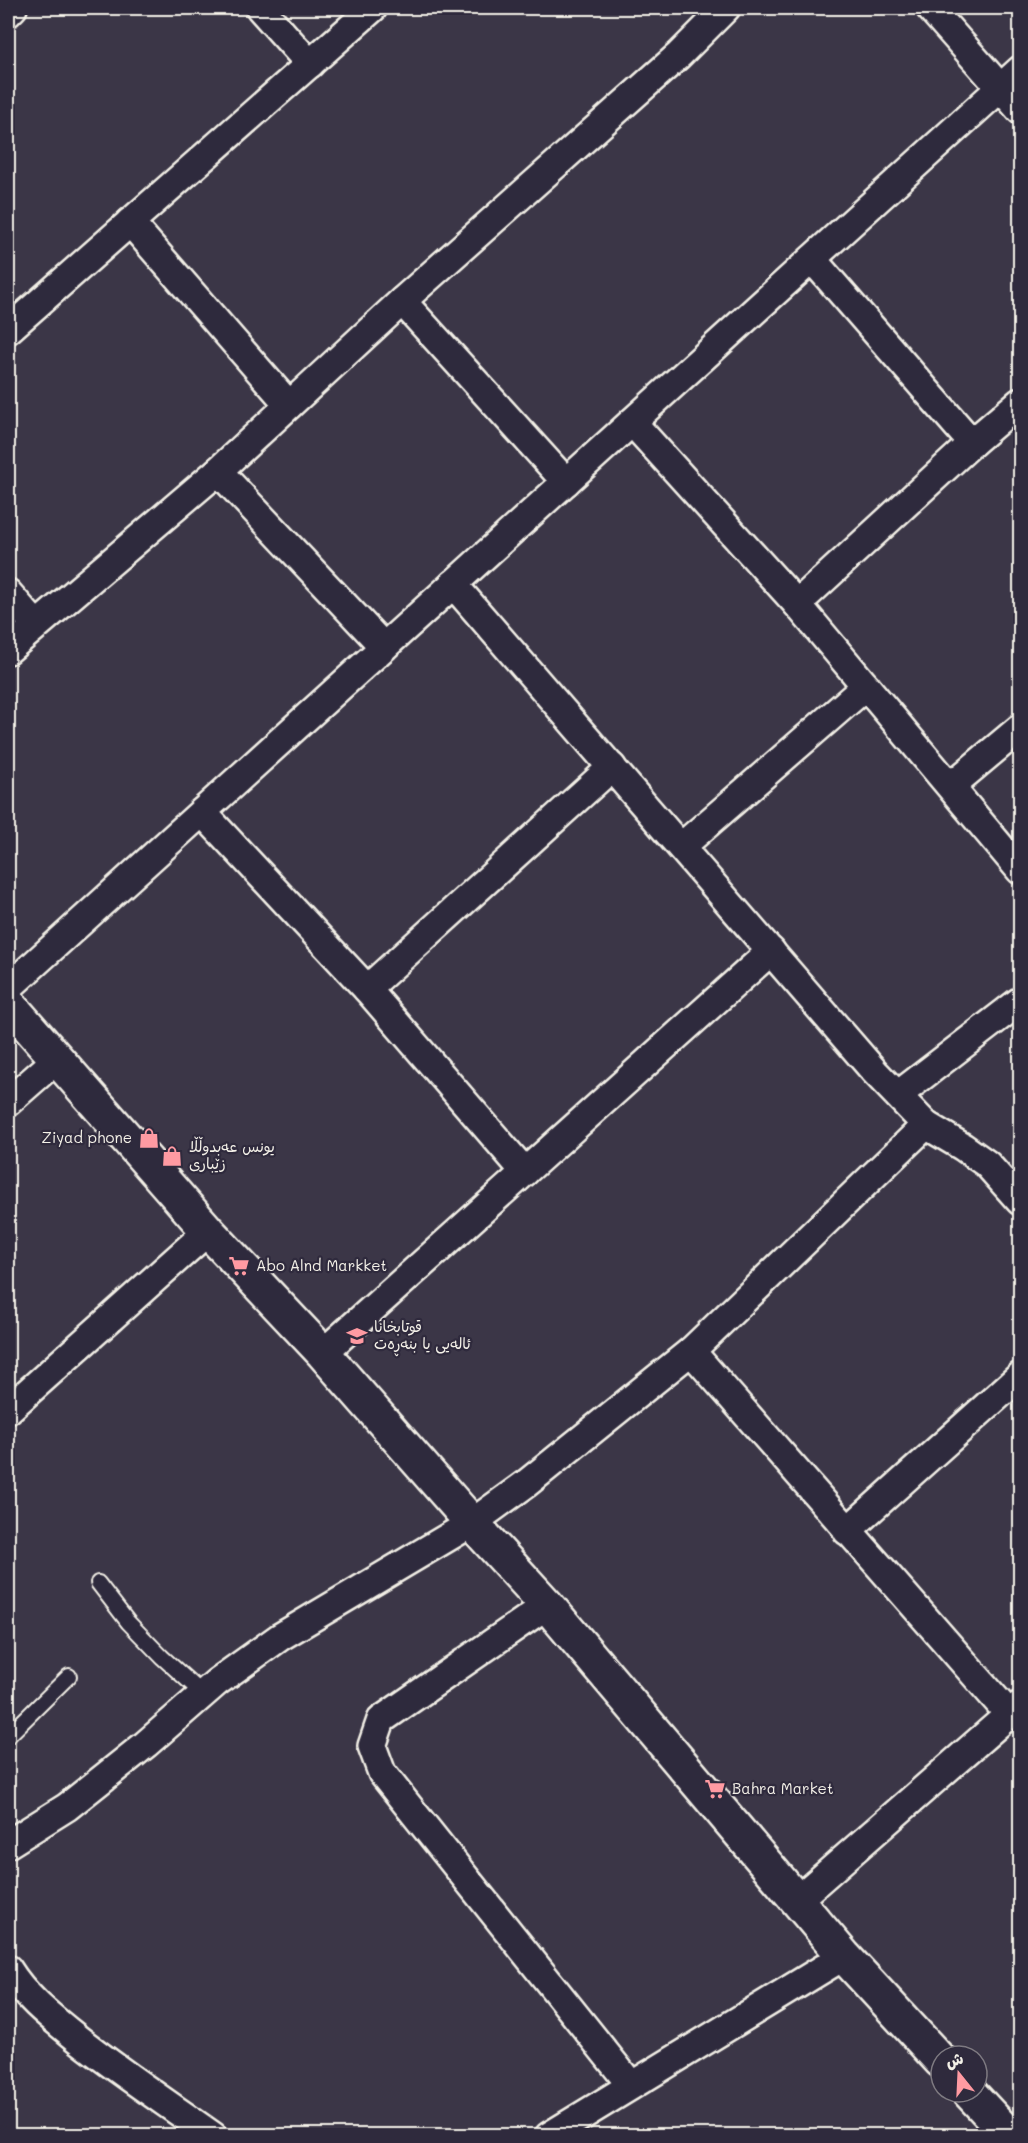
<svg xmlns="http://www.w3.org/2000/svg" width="1028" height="2143" font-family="Mali,'Playpen Sans Arabic',sans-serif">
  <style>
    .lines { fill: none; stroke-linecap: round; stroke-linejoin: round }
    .service-casing { stroke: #f4f1e8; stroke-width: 18 }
    .minor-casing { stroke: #f4f1e8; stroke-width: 32 }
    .secondary-casing { stroke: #f4f1e8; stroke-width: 38 }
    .service { stroke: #2f2a3d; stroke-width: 14 }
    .minor { stroke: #2f2a3d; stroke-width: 27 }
    .secondary { stroke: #2f2a3d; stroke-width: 33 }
    .labels { text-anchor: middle; stroke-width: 4.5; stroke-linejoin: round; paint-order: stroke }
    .poi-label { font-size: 15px; fill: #f4f1e8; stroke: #2f2a3d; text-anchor: start }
  </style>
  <rect width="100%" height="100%" fill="#3b3647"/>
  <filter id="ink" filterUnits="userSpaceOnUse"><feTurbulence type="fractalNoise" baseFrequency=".0167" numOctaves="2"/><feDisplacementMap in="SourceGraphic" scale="12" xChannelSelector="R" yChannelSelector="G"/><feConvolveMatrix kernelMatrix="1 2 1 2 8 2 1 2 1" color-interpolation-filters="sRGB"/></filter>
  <g filter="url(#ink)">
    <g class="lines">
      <!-- service casing -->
      <g class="service-casing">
        <g id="service">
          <polyline points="98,1583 128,1622 162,1657 203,1694"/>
          <polyline points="8,1736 69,1676"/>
        </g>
      </g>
      <!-- minor casing -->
      <g class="minor-casing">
        <g id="minor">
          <polyline points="260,8 310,64"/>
          <polyline points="930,8 1020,110"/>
          <polyline points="8,13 13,8"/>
          <polyline points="130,222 289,405"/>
          <polyline points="812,259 972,443"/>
          <polyline points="402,301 566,482"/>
          <polyline points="8,330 373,8"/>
          <polyline points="632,422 797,604 1020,870"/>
          <polyline points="218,471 384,647"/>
          <polyline points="453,584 875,1072 926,1125 963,1147 987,1164 1020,1201"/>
          <polyline points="8,593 36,625"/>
          <polyline points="797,604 972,443 1020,402"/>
          <polyline points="8,650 218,471 402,301 679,55 726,8"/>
          <polyline points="951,786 1020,728"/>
          <polyline points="202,812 367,989 525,1172"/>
          <polyline points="681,847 866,686"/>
          <polyline points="8,988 1020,70"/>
          <polyline points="367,989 612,767"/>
          <polyline points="898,1095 1020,1001"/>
          <polyline points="8,1102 57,1059"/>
          <polyline points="691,1351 1009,1714"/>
          <polyline points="323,1353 771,951"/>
          <polyline points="8,1410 208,1231"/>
          <polyline points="847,1531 1020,1376"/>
          <polyline points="547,1605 381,1720 372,1746 382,1773 631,2085"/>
          <polyline points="8,1844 67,1807 146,1744 217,1682 280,1637 472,1523 527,1483 691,1351 926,1125"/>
          <polyline points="797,1900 1020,1705"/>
          <path d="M8,1969C26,1998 51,2017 78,2039C121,2073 168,2104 213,2136"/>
          <polyline points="549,2136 844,1956"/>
        </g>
      </g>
      <!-- secondary casing -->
      <g class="secondary-casing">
        <g id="secondary">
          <polyline points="8,1003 208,1231 323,1353 472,1523 547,1605 844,1956 941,2061"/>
          <polyline points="969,2092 1010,2136"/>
        </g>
      </g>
      <!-- service -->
      <use href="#service" class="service"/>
      <!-- minor -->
      <use href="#minor" class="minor"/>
      <!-- secondary -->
      <use href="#secondary" class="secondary"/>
    </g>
  </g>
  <!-- icons -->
  <defs>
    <g id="shop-bare" transform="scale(1.62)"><path d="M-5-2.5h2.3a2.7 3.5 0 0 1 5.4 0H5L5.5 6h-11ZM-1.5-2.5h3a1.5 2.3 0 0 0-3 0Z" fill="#ff9aa2" stroke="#2f2a3d" stroke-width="2.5" paint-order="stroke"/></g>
    <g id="supermarket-bare" transform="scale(1.62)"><path d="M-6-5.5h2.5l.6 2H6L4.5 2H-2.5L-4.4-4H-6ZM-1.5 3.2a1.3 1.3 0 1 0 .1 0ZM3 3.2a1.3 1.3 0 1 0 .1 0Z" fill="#ff9aa2" stroke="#2f2a3d" stroke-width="2.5" paint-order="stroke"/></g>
    <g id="school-bare" transform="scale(1.62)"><path d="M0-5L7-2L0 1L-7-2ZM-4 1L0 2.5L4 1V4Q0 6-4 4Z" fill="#ff9aa2" stroke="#2f2a3d" stroke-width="2.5" paint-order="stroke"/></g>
  </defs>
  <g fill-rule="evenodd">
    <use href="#shop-bare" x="149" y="1138"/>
    <use href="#shop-bare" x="172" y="1156"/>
    <use href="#supermarket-bare" x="239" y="1266"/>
    <use href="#school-bare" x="357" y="1336"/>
    <use href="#supermarket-bare" x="715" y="1789"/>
  </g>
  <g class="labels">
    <!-- poi labels -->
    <g class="poi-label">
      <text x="132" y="1143" text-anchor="end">Ziyad phone</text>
      <text x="189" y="1152">یونس عەبدوڵڵا<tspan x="189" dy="17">زێباری</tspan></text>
      <text x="256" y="1271">Abo Alnd Markket</text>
      <text x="374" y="1332">قوتابخانا<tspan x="374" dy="17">ئالەیی یا بنەڕەت</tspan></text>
      <text x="732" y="1794">Bahra Market</text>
    </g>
  </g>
  <!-- margin -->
  <rect width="1028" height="2143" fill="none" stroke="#2f2a3d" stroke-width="30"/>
  <rect x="15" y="15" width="998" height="2113" fill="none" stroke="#f4f1e8" stroke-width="2" filter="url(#ink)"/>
  <!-- north arrow -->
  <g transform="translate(959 2074) rotate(342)"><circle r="28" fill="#2f2a3d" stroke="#7e7a81" stroke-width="1.5"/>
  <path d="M0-4.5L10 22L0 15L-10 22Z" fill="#ff9aa2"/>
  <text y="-9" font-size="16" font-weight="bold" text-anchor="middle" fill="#f4f1e8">ش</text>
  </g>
</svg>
